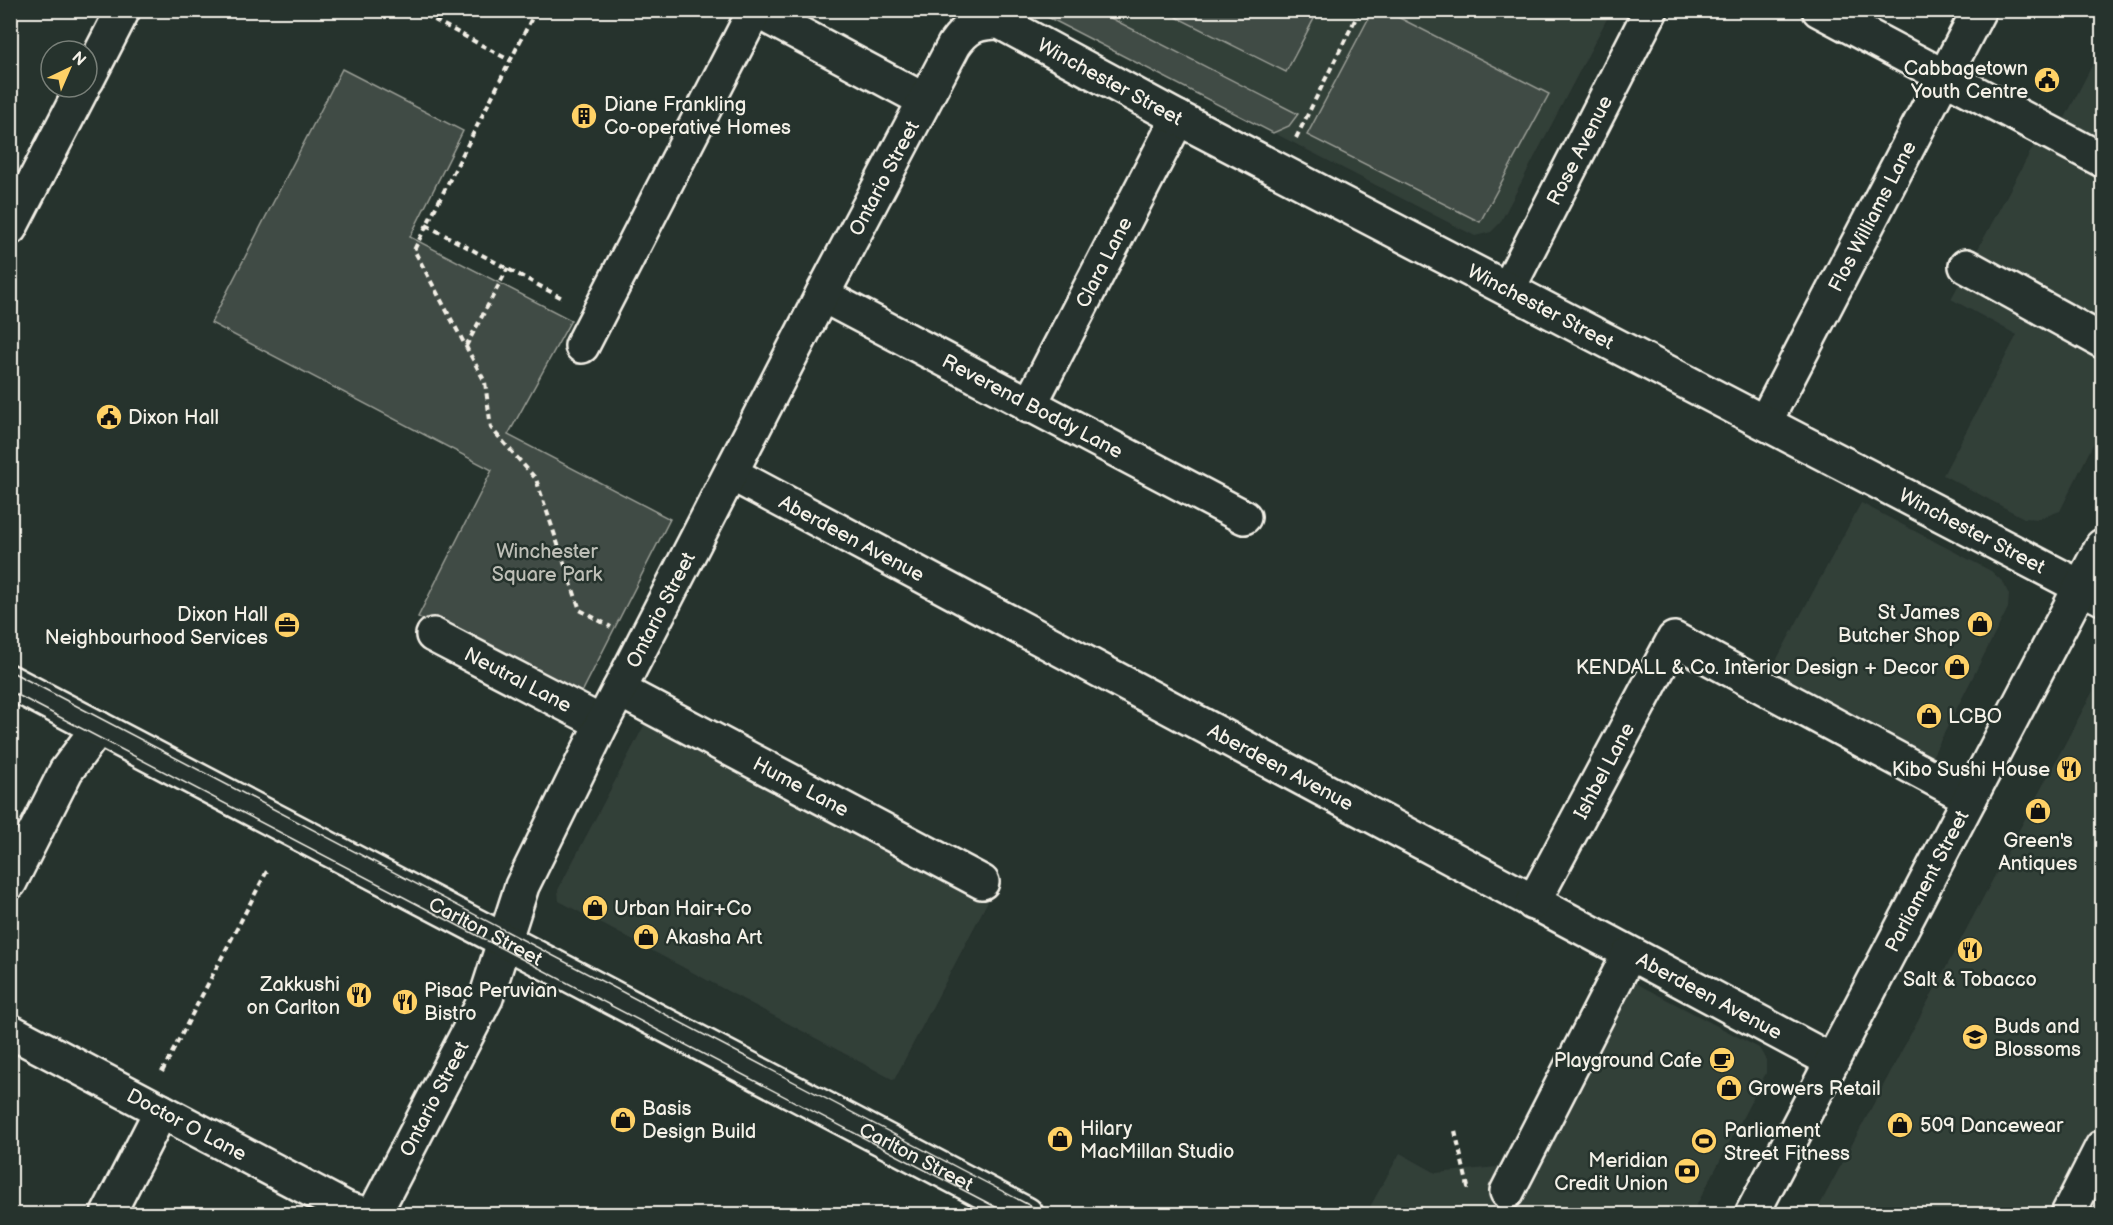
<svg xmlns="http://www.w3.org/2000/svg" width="2113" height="1225" font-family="'Balsamiq Sans',sans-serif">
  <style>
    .built { fill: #333f39 }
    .green { fill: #414b45; stroke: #9a9e96; stroke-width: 1.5 }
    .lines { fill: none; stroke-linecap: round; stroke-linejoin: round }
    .minor-casing { stroke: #f4f1e8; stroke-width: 38 }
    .major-casing { stroke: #f4f1e8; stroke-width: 38 }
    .path { stroke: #f4f1e8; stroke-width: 4; stroke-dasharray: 6 4.5; stroke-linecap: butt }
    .minor { stroke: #26332d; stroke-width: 33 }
    .major { stroke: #26332d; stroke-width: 33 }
    .tram { stroke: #f4f1e8; stroke-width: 1.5 }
    .labels { text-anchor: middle; stroke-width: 5; stroke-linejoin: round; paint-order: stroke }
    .poi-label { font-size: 20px; fill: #f4f1e8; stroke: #26332d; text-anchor: start }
    .street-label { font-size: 20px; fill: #f4f1e8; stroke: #26332d }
    .park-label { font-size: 20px; fill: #bebfb7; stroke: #26332d }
  </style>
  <rect width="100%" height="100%" fill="#26332d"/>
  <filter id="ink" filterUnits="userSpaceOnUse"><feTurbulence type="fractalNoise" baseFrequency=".0167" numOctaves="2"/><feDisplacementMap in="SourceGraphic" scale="12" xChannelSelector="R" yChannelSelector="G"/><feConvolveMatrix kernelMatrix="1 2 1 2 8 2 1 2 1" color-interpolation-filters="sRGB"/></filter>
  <g filter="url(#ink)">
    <!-- built -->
    <g class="built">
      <polygon points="1036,11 1611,11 1500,223 1491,232 1475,236"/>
      <polygon points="2102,46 2102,426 2060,511 2038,519 2024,518 1943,475 2017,335 1951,299 2052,112 2065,118"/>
      <polygon points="1861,503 1991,571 2003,582 2009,595 2008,608 1932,757 1771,670"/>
      <polygon points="2102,674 2102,1162 2075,1214 1815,1214"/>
      <polygon points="650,714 989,899 894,1080 559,901 558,890"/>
      <polygon points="1603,966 1759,1048 1766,1060 1766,1073 1692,1214 1366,1214 1400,1153 1436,1173 1497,1167"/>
    </g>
    <!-- green -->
    <g class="green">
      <polygon points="1373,10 1386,11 1549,94 1480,222 1307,135"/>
      <polygon points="1036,11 1097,11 1298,114 1289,126 1273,133"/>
      <polygon points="1179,11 1179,10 1318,11 1286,72 1176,17"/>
      <polygon points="342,69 463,131 410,237 571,320 508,435 670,519 577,702 418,617 492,470 211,323"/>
    </g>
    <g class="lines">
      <!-- minor casing -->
      <g class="minor-casing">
        <g id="minor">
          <polyline points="755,10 924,100"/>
          <polyline points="1819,10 2102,160"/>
          <polyline points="87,80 123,10"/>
          <polyline points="10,228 83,87"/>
          <polyline points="1966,266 2102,341"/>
          <path id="s1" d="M1508,289L1651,10"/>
          <path id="s2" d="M822,295L1244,517"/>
          <polyline points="582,346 755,10"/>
          <path id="s3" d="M1029,406L1178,118"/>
          <path id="s4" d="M1765,422L1979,10"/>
          <path id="s5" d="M732,474L1832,1061"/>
          <path id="s6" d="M433,635L602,723"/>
          <path id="s7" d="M619,690L982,882"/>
          <polyline points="10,882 66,771 98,728"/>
          <path id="s8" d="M1533,903L1674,639L1970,798"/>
          <path id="s9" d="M10,1031L347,1209L365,1214"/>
          <polyline points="1507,1192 1629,954"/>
          <polyline points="108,1214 161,1111"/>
          <path id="s10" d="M374,1214L486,998L522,886L602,723L822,295L954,45C967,26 978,22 1000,22L1178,118L2102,598"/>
          <polyline points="2068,1214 2102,1147"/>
        </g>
      </g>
      <!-- major casing -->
      <g class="major-casing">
        <g id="major">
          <path id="s11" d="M10,682L1026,1214"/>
          <path id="s12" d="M1752,1214L2102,546"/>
        </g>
      </g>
      <!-- path -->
      <g class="path">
        <polyline points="416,10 511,61"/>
        <polyline points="536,10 414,250 485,382 491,428 536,479 580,610 611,627"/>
        <polyline points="1296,138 1360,10"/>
        <polyline points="426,225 564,299"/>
        <polyline points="466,346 508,268"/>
        <polyline points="162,1072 267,871"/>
        <polyline points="1455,1131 1468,1187 1473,1188"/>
      </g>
      <!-- minor -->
      <use href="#minor" class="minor"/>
      <!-- major -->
      <use href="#major" class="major"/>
      <!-- tram -->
      <g class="tram">
        <polyline points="10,671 1046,1214"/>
        <polyline points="10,691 1009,1214"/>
      </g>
    </g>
  </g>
  <!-- icons -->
  <defs>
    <g id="civic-disc" transform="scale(1.35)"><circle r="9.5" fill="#ffd166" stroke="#26332d"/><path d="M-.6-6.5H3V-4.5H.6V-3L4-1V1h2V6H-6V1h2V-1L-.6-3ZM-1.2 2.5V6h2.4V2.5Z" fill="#111"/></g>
    <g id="building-disc" transform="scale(1.35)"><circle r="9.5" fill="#ffd166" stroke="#26332d"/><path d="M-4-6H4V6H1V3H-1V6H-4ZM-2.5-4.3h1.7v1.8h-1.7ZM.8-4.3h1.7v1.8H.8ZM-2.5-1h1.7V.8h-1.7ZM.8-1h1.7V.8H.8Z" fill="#111"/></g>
    <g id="shop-disc" transform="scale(1.35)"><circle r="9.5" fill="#ffd166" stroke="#26332d"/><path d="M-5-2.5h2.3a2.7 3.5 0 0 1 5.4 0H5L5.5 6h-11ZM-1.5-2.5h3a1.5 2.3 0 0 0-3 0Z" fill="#111"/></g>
    <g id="office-disc" transform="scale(1.35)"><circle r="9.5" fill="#ffd166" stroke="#26332d"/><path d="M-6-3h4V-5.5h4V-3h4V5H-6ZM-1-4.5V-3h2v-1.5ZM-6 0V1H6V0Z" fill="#111"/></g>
    <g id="restaurant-disc" transform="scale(1.35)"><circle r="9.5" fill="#ffd166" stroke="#26332d"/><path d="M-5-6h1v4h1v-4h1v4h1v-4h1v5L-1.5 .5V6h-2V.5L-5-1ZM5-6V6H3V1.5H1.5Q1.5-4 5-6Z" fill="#111"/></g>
    <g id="school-disc" transform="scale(1.35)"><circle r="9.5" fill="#ffd166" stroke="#26332d"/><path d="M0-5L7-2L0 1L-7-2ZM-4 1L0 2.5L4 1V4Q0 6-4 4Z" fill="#111"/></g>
    <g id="cafe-disc" transform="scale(1.35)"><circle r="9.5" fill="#ffd166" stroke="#26332d"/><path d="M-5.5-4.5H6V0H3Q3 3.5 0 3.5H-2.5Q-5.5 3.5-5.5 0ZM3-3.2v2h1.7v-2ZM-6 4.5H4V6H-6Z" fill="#111"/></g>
    <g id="stadium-disc" transform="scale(1.35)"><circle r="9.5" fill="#ffd166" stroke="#26332d"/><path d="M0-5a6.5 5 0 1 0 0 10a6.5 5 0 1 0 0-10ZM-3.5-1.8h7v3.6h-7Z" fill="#111"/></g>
    <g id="bank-disc" transform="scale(1.35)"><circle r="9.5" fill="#ffd166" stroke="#26332d"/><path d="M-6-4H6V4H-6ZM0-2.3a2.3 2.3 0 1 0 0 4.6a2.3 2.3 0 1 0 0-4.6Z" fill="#111"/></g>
  </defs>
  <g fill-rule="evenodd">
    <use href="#civic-disc" x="2047" y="80"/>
    <use href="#building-disc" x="584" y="116"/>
    <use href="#civic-disc" x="109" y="417"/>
    <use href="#shop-disc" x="1980" y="624"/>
    <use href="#office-disc" x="287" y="625"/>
    <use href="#shop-disc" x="1957" y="667"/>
    <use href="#shop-disc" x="1929" y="716"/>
    <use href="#restaurant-disc" x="2069" y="769"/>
    <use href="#shop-disc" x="2038" y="811"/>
    <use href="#shop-disc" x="595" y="908"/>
    <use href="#shop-disc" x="646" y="937"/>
    <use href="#restaurant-disc" x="1970" y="950"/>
    <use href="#restaurant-disc" x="359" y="995"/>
    <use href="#restaurant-disc" x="405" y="1002"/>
    <use href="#school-disc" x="1975" y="1037"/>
    <use href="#cafe-disc" x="1722" y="1060"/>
    <use href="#shop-disc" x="1729" y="1088"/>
    <use href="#shop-disc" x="623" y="1120"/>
    <use href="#shop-disc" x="1900" y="1125"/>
    <use href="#shop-disc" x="1060" y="1139"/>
    <use href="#stadium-disc" x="1704" y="1141"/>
    <use href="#bank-disc" x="1687" y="1171"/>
  </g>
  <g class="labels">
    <!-- poi labels -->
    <g class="poi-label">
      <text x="2028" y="75" text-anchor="end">Cabbagetown<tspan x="2028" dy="23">Youth Centre</tspan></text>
      <text x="604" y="111">Diane Frankling<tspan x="604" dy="23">Co-operative Homes</tspan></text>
      <text x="128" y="424">Dixon Hall</text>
      <text x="1960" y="619" text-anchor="end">St James<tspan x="1960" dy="23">Butcher Shop</tspan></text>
      <text x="268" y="621" text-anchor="end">Dixon Hall<tspan x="268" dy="23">Neighbourhood Services</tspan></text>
      <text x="1938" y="674" text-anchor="end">KENDALL &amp; Co. Interior Design + Decor</text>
      <text x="1948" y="723">LCBO</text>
      <text x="2050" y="776" text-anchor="end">Kibo Sushi House</text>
      <text x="2038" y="847" text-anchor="middle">Green's<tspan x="2038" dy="23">Antiques</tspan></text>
      <text x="614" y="915">Urban Hair+Co</text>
      <text x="666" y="944">Akasha Art</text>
      <text x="1970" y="986" text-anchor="middle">Salt &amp; Tobacco</text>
      <text x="340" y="991" text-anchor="end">Zakkushi<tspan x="340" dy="23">on Carlton</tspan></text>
      <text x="424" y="997">Pisac Peruvian<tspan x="424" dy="23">Bistro</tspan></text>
      <text x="1994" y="1033">Buds and<tspan x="1994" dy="23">Blossoms</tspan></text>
      <text x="1702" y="1067" text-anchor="end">Playground Cafe</text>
      <text x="1748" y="1095">Growers Retail</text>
      <text x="642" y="1115">Basis<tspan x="642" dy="23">Design Build</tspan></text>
      <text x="1920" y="1132">509 Dancewear</text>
      <text x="1080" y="1135">Hilary<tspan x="1080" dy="23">MacMillan Studio</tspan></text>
      <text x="1724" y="1137">Parliament<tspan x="1724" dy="23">Street Fitness</tspan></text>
      <text x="1668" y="1167" text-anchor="end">Meridian<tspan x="1668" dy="23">Credit Union</tspan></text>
    </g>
    <!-- street labels -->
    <g class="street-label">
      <text dy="7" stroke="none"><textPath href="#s10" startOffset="1486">Winchester Street</textPath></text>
      <text dy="7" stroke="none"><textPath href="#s1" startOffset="156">Rose Avenue</textPath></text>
      <text dy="7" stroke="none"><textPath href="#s10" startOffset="1156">Ontario Street</textPath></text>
      <text dy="7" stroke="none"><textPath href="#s4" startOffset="232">Flos Williams Lane</textPath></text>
      <text dy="7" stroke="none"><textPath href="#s3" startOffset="162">Clara Lane</textPath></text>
      <text dy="7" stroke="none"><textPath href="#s10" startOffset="1972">Winchester Street</textPath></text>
      <text dy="7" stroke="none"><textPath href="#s2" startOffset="238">Reverend Boddy Lane</textPath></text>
      <text dy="7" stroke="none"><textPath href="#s10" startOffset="2458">Winchester Street</textPath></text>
      <text dy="7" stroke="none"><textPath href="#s5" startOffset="136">Aberdeen Avenue</textPath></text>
      <text dy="7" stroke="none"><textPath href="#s10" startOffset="670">Ontario Street</textPath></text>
      <text dy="7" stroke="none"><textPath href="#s6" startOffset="96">Neutral Lane</textPath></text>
      <text dy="7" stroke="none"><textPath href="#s5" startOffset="622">Aberdeen Avenue</textPath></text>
      <text dy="7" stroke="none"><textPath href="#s8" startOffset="150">Ishbel Lane</textPath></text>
      <text dy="7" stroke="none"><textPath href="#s7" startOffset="206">Hume Lane</textPath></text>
      <text dy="7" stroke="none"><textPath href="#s12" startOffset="376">Parliament Street</textPath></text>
      <text dy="7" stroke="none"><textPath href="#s11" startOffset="537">Carlton Street</textPath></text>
      <text dy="7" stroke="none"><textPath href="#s5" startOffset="1108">Aberdeen Avenue</textPath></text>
      <text dy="7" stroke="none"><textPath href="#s10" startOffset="130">Ontario Street</textPath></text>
      <text dy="7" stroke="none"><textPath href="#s9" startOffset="200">Doctor O Lane</textPath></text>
      <text dy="7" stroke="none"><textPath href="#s11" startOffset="1023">Carlton Street</textPath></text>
    </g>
    <!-- park labels -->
    <g class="park-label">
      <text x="547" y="558">Winchester<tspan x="547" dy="23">Square Park</tspan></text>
    </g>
  </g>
  <!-- margin -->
  <rect width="2113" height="1225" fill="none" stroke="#26332d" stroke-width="36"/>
  <rect x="18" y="18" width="2077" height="1189" fill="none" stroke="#f4f1e8" stroke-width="2" filter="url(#ink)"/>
  <!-- north arrow -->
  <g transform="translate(69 69) rotate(44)"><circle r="28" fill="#26332d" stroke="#787f78" stroke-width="1.5"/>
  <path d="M0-4.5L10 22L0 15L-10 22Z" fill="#ffd166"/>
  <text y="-9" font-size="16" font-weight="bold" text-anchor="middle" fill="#f4f1e8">N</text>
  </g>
</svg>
